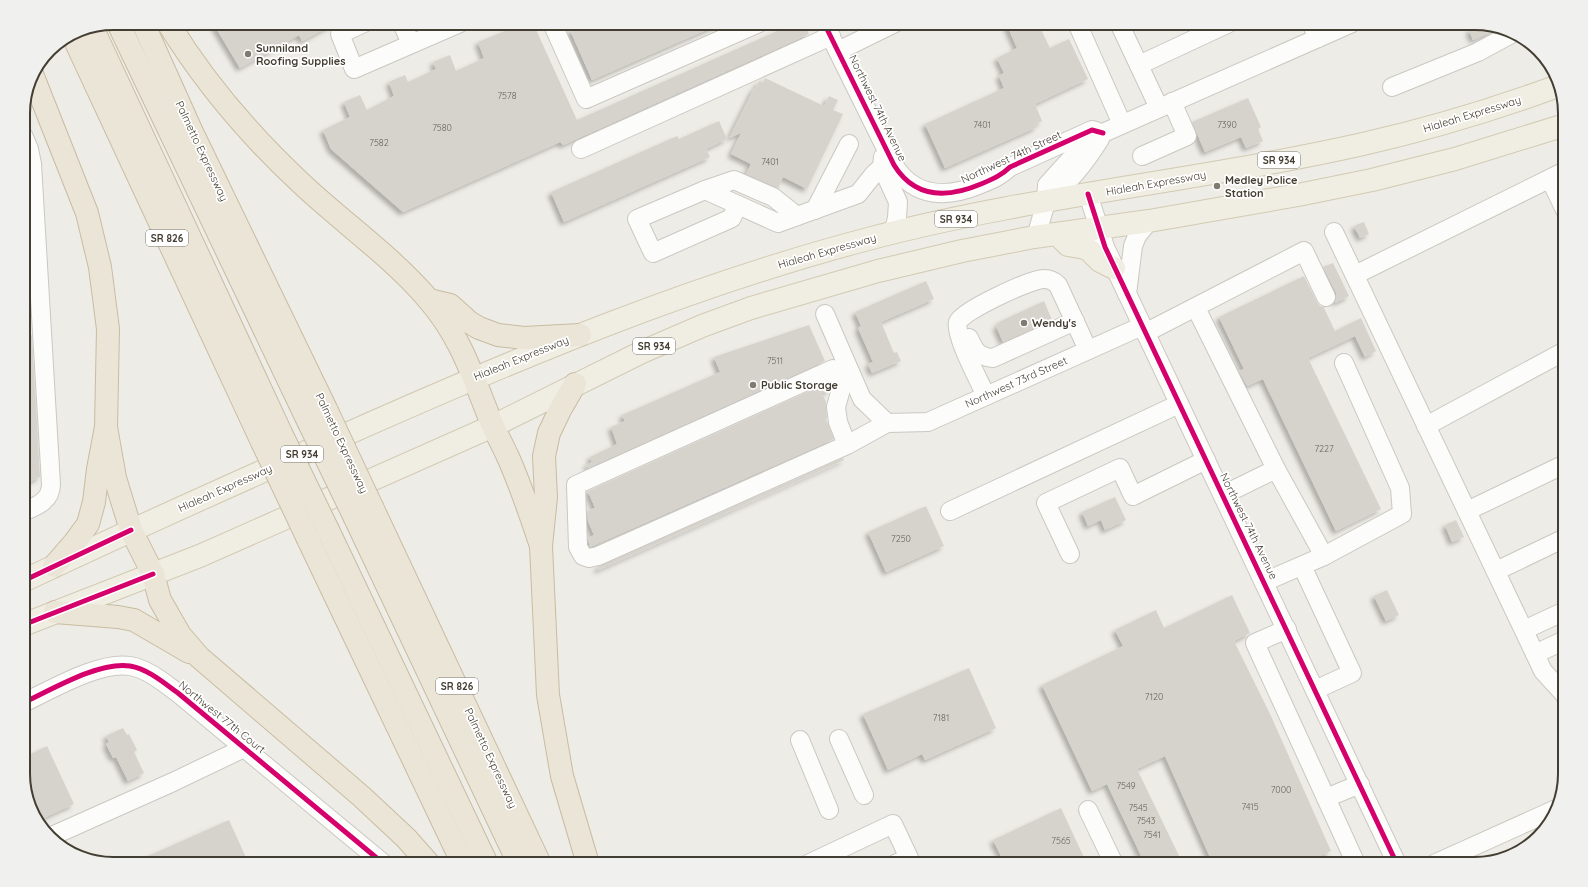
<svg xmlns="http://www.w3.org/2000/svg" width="1588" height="887" font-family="Quicksand,sans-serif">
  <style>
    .building { fill: #d6d3cd; filter: url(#shadow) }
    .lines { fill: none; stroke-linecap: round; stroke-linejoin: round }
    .minor-casing { stroke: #cbc8c2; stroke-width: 20 }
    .major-casing { stroke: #d2cab2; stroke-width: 24 }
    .highway-casing { stroke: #c8bca0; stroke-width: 24 }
    .minor { stroke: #fcfcfb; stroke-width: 18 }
    .major { stroke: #f0ede2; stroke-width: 22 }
    .highway { stroke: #ebe5d7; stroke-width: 22 }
    .highway-bridge-casing { stroke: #c8bca0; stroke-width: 24; stroke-linecap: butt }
    .highway-bridge { stroke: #ebe5d7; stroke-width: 22 }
    .cycleway-casing { stroke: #fff; stroke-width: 8 }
    .cycleway { stroke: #d6006c; stroke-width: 5 }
    .poi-dot { fill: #807b71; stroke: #fff; stroke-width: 1.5 }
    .labels { text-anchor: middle; stroke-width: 3.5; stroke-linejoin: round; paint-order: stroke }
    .number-label { font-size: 9px; fill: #6a655a }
    .shield { fill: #fff; stroke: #7c7870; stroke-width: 1 }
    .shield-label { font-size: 10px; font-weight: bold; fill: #443e32 }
    .poi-label { font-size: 11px; font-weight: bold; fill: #443e32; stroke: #fff; text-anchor: start }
    .street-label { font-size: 11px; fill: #443e32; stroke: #fff }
    .rim { fill: none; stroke: #443e32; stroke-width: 2 }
  </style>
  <defs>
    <filter id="shadow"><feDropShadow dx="-3.5" dy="3.5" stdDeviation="2" flood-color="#0004"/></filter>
  </defs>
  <rect width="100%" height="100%" fill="#eeece6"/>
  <!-- building -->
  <g class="building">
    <polygon points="213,23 336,23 302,41 299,35 240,68"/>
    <polygon points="509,23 533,23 577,120 795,23 804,23 809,34 563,145 560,142 403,212 331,149 323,130 350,117 344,102 360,95 367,110 394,96 389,82 405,75 408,82 436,69 433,62 450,55 456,71 484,58 478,42 512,28"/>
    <polygon points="587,23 722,23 592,80 570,30"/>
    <polygon points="1006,23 1038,23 1050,48 1069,39 1088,79 1035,104 1042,121 1036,124 1037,127 945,168 925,124 1004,88 999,76 1004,73 997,58 1017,48"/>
    <polygon points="1481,25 1498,29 1473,40 1469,30"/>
    <polygon points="765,78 824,106 829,96 838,100 833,110 843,114 807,189 783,177 778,188 746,174 751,164 731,154 741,133 729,138 754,88 755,89 759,81 763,83"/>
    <polygon points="1248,98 1261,127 1258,129 1263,141 1246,148 1241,137 1205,152 1192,122"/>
    <polygon points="719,121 727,139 706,149 710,157 564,222 551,192 677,136 679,139"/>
    <polygon points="1364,222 1369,234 1360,238 1354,226"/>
    <polygon points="1333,263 1349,296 1335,303 1336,298 1336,293 1323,267"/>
    <polygon points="1304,276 1317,302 1320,306 1325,307 1324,308 1335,331 1361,318 1376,351 1365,357 1355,336 1308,358 1381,509 1336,531 1263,379 1247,386 1239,371 1244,369 1219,317"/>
    <polygon points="926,281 934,299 881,322 894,353 897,352 901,361 872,373 868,364 873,362 858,328 861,326 855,312"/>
    <polygon points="1044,301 1052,320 1003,342 996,326 1000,324 999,322"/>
    <polygon points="23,317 32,336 40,477 23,485"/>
    <polygon points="809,325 825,361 588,468 586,465 592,462 590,457 617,444 611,427 625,421 622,415 720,372 714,357"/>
    <polygon points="827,383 830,390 822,393 826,402 827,418 826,419 834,439 590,547 588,538 594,535 588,521 587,511 595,508 588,491"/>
    <polygon points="843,458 844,460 598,570 597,567"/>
    <polygon points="1115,497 1126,520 1105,530 1101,520 1088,526 1082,512"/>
    <polygon points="926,506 944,546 886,572 868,532"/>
    <polygon points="1456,520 1464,537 1452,542 1445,525"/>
    <polygon points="1387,590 1399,615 1386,621 1374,596"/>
    <polygon points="1232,595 1250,633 1234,641 1271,716 1331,851 1302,864 1213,864 1165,756 1137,769 1183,864 1145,864 1107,784 1092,791 1042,685 1123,646 1115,630 1156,610 1164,628"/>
    <polygon points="969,668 996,728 925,760 922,754 888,770 863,714"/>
    <polygon points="123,728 127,735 129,734 137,750 134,752 144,773 128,781 116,757 113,758 106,744 109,742 106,736"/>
    <polygon points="47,746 74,804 37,821 35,819 23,780 23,758"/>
    <polygon points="1061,808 1087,864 1005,864 993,840"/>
    <polygon points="229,820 249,864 130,864"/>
  </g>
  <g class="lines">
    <!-- minor casing -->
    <g class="minor-casing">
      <g id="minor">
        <polyline points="364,23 340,34 354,69 460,23"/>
        <polyline points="402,23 411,44"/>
        <polyline points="552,23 586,99 759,23"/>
        <path d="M824,23L894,165C915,199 948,198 981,184C993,179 1002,175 1010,167L1092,130L1096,131"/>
        <polyline points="1077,23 1122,124"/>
        <polyline points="1119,23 1159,108"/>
        <polyline points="1311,23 1318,38"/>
        <polyline points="838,51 895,23"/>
        <polyline points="1139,65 1229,23"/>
        <polyline points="1392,87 1478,52 1513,33"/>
        <path d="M23,135L29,149L32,164L51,484C51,501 37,506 23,512"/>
        <polyline points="581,149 831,36"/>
        <polyline points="1142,156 1187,136 1172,102"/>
        <polyline points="883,157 882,167 898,202 897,218 893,233"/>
        <polyline points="1550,179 1565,210"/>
        <polyline points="705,190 778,223 858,194 874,174 882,167"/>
        <polyline points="1088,194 1105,247 1397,864"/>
        <path d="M1046,202C1070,181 1083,166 1100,139"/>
        <polyline points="737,205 732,218 653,253 637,219 705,190 734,180 773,197 797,216"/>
        <polyline points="815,210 849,144"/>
        <polyline points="1334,232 1535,654"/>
        <polyline points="1036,237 1046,202 1047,185 1076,153 1103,133 1352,23"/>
        <polyline points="1355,275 1565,171"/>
        <polyline points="1127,294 1133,246 1137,236 1149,221"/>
        <polyline points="1196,308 1276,469 1223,495"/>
        <polyline points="825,314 862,399 887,423"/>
        <polyline points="1145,333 1304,251 1326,297"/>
        <path d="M969,338C974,350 978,357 993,358L1075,321"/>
        <path d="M986,396C980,382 954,335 958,322C962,311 1031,279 1044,279C1049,279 1054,281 1058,285L1088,350"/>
        <polyline points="1426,426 1565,351"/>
        <polyline points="847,445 838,422 836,407 841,389 833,369 576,485 578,547 583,556 589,558 598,556 847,445 887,423 928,422 1142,326"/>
        <polyline points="950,511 1179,404"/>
        <polyline points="1467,511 1565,464"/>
        <polyline points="1070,554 1046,503 1120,468 1133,496 1206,460"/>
        <polyline points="1324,556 1402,514 1400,488 1344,363"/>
        <polyline points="1302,566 1352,673 1315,690"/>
        <polyline points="1496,571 1565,538"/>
        <polyline points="1264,582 1324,556 1276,469"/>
        <polyline points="1287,629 1255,643 1326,798 1360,784"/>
        <polyline points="1524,630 1565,611"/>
        <polyline points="1565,640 1535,654 1543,671 1563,693 1565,696"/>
        <path d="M23,703C51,690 99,661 130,666C148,669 164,683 178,693L384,864"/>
        <polyline points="839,739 864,795"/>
        <polyline points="800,740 829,810"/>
        <polyline points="1326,798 1356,864"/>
        <polyline points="1088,810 1114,864"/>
        <polyline points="52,836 173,782 244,748"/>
        <polyline points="808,864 893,824 909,858 895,864"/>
        <polyline points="1434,864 1556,809"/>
      </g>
    </g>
    <!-- major casing -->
    <g class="major-casing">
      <g id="major">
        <polyline points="1057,234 1068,245 1085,248 1090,251 1100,261 1114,268"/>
        <path d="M23,581C131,530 240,481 349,433C518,358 689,286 868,239C1030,196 1199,181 1363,144C1429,129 1495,109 1558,86"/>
        <polyline points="23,625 202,555 493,426 642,352 702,326 751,308 878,271 962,251 1034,237 1149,221 1298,195 1372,180 1455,159 1565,125"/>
      </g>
    </g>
    <!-- highway casing -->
    <g class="highway-casing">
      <g id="highway">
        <polyline points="118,23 308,421"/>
        <polyline points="143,23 191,130 327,411"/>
        <path d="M168,23C205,83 252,138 304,186C345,224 392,257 428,299C462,338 473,378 492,424C497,435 503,446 508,457C521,486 531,516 541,546"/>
        <polyline points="92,27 281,433"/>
        <polyline points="72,34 262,442"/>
        <polyline points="32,74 87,213 100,267 108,329 106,427 98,469 94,502 88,524 74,543 54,566"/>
        <polyline points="429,300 450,305 469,322 479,328 498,335 524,338 580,335"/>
        <polyline points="575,384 560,410 549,433 544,456 546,497 541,546 548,695 562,776 588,864"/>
        <polyline points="106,427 115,478 131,530 153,574 160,600 180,635 199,657 361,796 406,838 429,864"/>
        <polyline points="373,509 540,864"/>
        <polyline points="355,518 519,864"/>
        <polyline points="328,530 487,864"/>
        <polyline points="308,539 463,864"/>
        <polyline points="55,612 118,617 134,620 189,652"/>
      </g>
    </g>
    <!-- minor -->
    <use href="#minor" class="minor"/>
    <!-- major -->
    <use href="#major" class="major"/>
    <!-- highway -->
    <use href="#highway" class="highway"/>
    <!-- highway-bridge casing -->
    <g class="highway-bridge-casing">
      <g id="highway-bridge">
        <polyline points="327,411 373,509"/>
        <polyline points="308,421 355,518"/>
        <polyline points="281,433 328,530"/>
        <polyline points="262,442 308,539"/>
      </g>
    </g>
    <!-- highway-bridge -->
    <use href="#highway-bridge" class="highway-bridge"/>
    <!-- cycleway casing -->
    <g class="cycleway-casing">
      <g id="cycleway">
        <path d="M824,23L894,165C915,199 948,198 981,184C993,179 1002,175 1010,167L1092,130L1103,133"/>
        <polyline points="1088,194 1105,247 1397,864"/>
        <polyline points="23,581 131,530"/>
        <polyline points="23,625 153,574"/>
        <path d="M23,703C51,690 99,661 130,666C148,669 164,683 178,693L384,864"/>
      </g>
    </g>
    <!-- cycleway -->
    <use href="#cycleway" class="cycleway"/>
  </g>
  <!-- markers -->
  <g class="poi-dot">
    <circle cx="248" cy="54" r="4"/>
    <circle cx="1217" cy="186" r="4"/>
    <circle cx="1024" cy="323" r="4"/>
    <circle cx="753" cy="385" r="4"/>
  </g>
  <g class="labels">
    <!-- number labels -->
    <g class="number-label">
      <text x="507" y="99">7578</text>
      <text x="982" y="128">7401</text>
      <text x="1227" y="128">7390</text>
      <text x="442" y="131">7580</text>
      <text x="379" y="146">7582</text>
      <text x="770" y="165">7401</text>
      <text x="775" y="364">7511</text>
      <text x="1324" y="452">7227</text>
      <text x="901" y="542">7250</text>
      <text x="1154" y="700">7120</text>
      <text x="941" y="721">7181</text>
      <text x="1126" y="789">7549</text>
      <text x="1281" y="793">7000</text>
      <text x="1250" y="810">7415</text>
      <text x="1138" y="811">7545</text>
      <text x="1146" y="824">7543</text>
      <text x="1152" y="838">7541</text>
      <text x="1061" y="844">7565</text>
    </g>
    <!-- shield labels -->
    <g class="shield">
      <rect x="1258" y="152" width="42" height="16" rx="3"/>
      <rect x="935" y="211" width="42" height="16" rx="3"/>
      <rect x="146" y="230" width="42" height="16" rx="3"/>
      <rect x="633" y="338" width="42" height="16" rx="3"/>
      <rect x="281" y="446" width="42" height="16" rx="3"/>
      <rect x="436" y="678" width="42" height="16" rx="3"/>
    </g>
    <g class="shield-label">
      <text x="1279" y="164">SR 934</text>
      <text x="956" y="223">SR 934</text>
      <text x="167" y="242">SR 826</text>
      <text x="654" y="350">SR 934</text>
      <text x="302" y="458">SR 934</text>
      <text x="457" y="690">SR 826</text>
    </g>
    <!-- poi labels -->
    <g class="poi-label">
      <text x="256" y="52">Sunniland<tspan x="256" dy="13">Roofing Supplies</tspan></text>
      <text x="1225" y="184">Medley Police<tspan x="1225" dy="13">Station</tspan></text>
      <text x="1032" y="327">Wendy's</text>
      <text x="761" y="389">Public Storage</text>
    </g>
    <!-- street labels -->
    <g class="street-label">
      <text transform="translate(878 108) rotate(64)" y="4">Northwest 74th Avenue</text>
      <text transform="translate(1472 114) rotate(-17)" y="4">Hialeah Expressway</text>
      <text transform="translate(202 151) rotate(65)" y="4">Palmetto Expressway</text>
      <text transform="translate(1011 157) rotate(-25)" y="4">Northwest 74th Street</text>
      <text transform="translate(1156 183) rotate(-10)" y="4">Hialeah Expressway</text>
      <text transform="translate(827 251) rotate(-16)" y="4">Hialeah Expressway</text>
      <text transform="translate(521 358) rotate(-22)" y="4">Hialeah Expressway</text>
      <text transform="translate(1016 382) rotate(-24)" y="4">Northwest 73rd Street</text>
      <text transform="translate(342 443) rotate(65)" y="4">Palmetto Expressway</text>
      <text transform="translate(225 488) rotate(-24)" y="4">Hialeah Expressway</text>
      <text transform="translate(1249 526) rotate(64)" y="4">Northwest 74th Avenue</text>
      <text transform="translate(222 717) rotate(39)" y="4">Northwest 77th Court</text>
      <text transform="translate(491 758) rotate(65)" y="4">Palmetto Expressway</text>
    </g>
  </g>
  <!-- crop -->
  <path d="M0 0H1588V887H0ZM113 30H1475A83 83 0 0 1 1558 113V774A83 83 0 0 1 1475 857H113A83 83 0 0 1 30 774V113A83 83 0 0 1 113 30Z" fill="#f0f0ef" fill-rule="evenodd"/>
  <path class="rim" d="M113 30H1475A83 83 0 0 1 1558 113V774A83 83 0 0 1 1475 857H113A83 83 0 0 1 30 774V113A83 83 0 0 1 113 30Z"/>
</svg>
